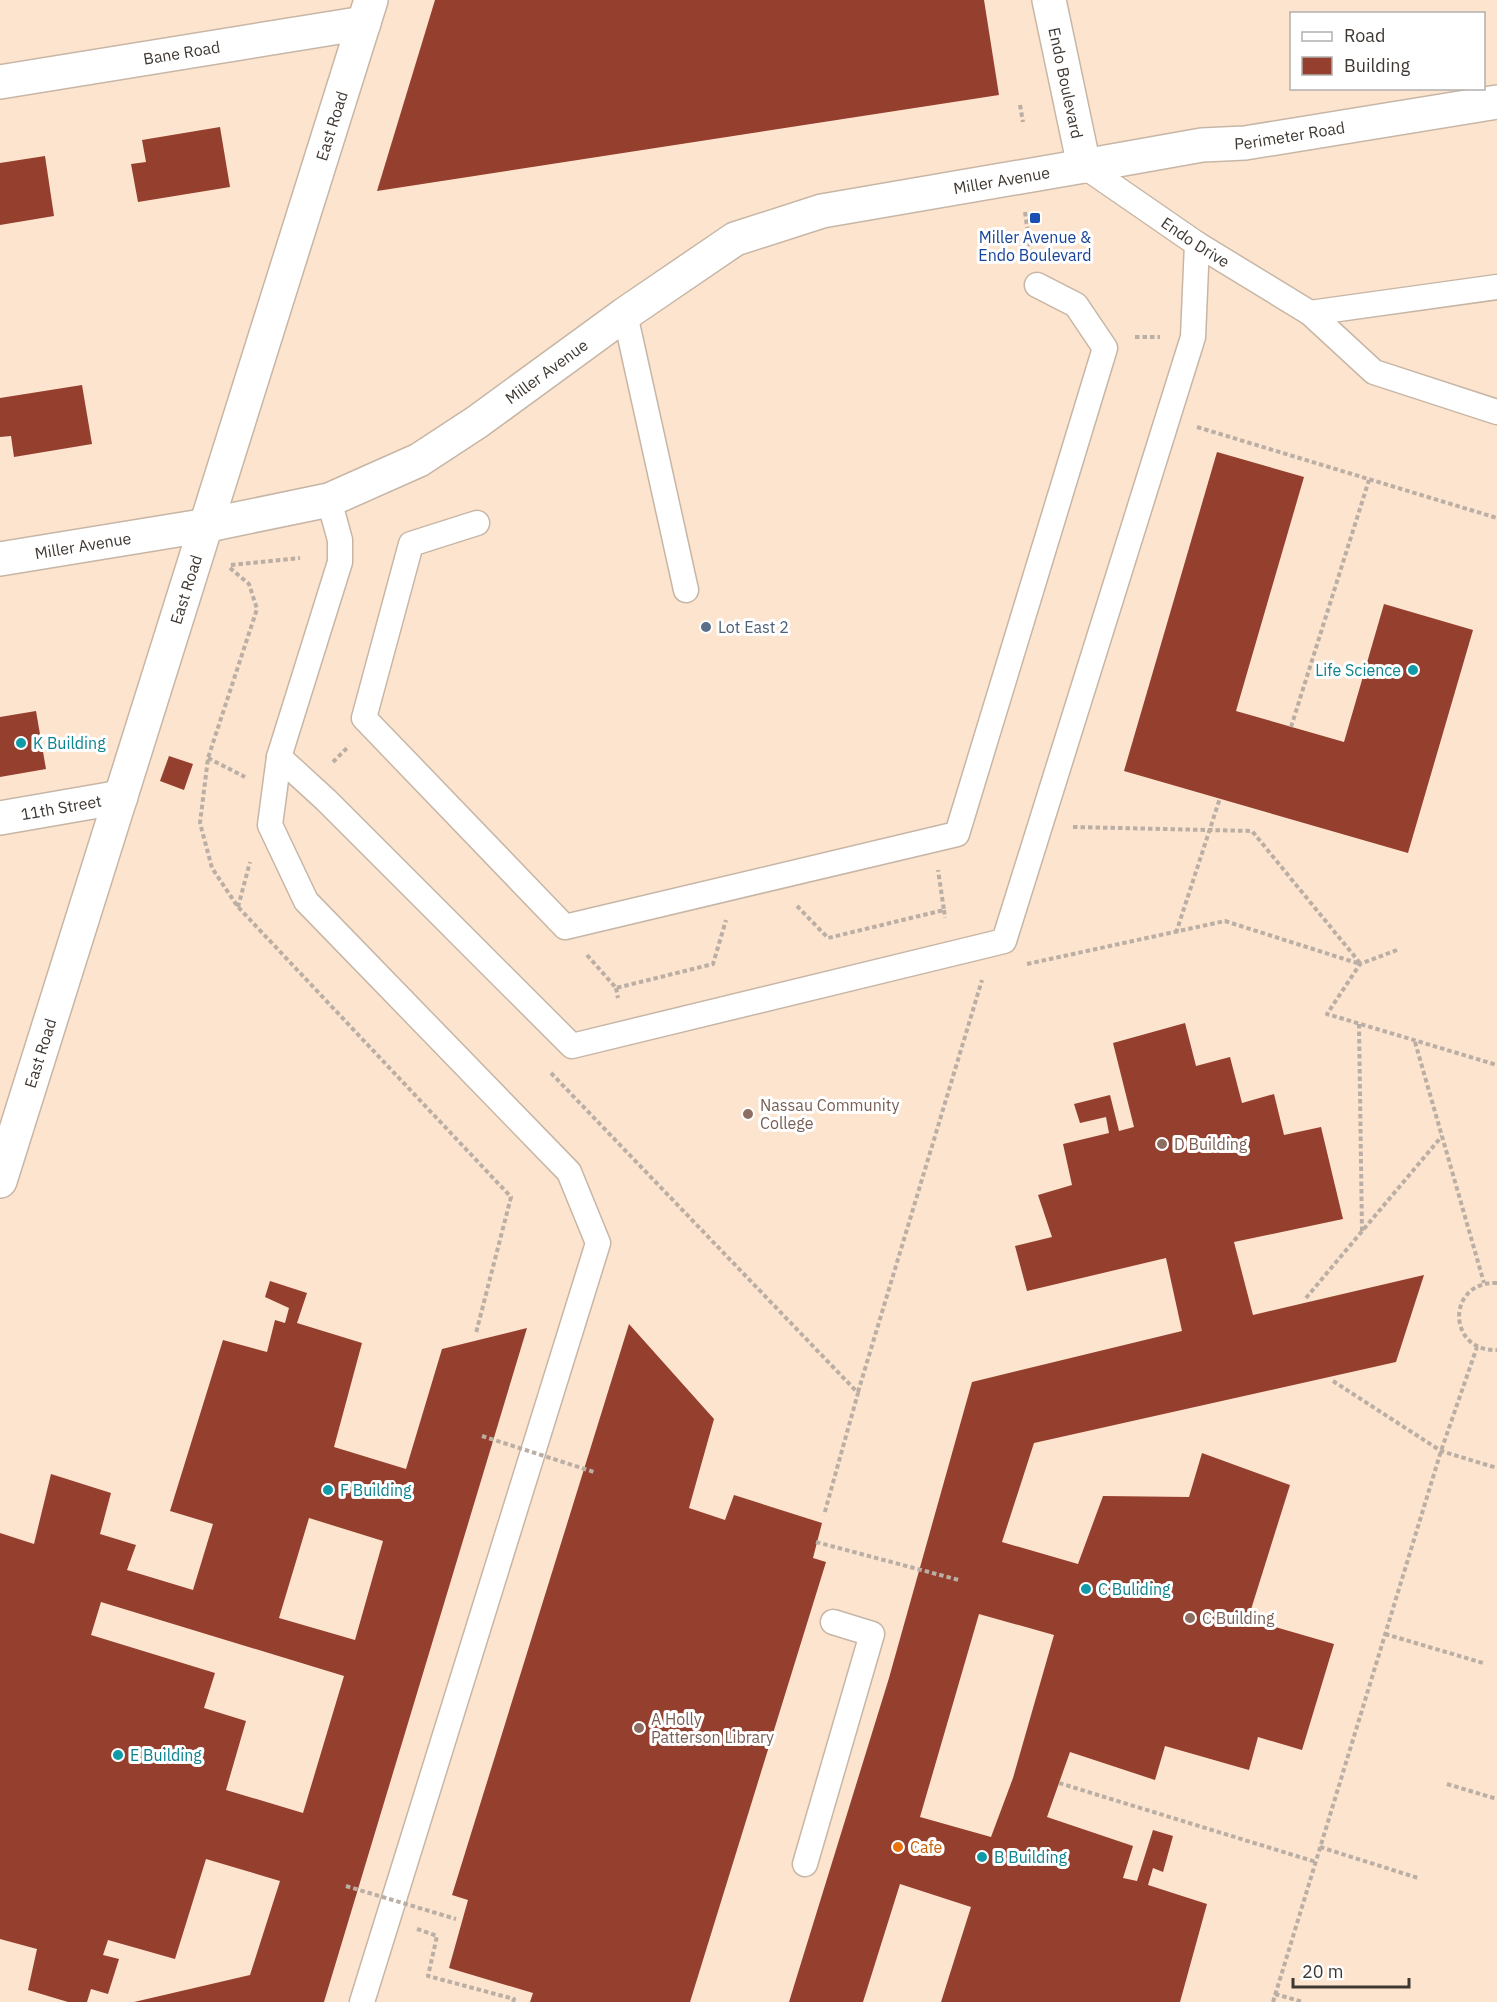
<svg xmlns="http://www.w3.org/2000/svg" width="1497" height="2002" font-family="'IBM Plex Sans',sans-serif">
  <style>
    .built { fill: #fce4ce; fill-rule: evenodd }
    .building { fill: #953f2e; fill-rule: evenodd }
    .lines { fill: none; stroke-linecap: round; stroke-linejoin: round }
    .lane-casing { stroke: #c7b6a6; stroke-width: 27 }
    .street-casing { stroke: #c7b6a6; stroke-width: 36 }
    .secondary-casing { stroke: #c7b6a6; stroke-width: 36 }
    .path { stroke: #bbafa5; stroke-width: 4; stroke-dasharray: 4.5 3; stroke-linecap: butt }
    .lane { stroke: #fff; stroke-width: 24 }
    .street { stroke: #fff; stroke-width: 33 }
    .secondary { stroke: #fff; stroke-width: 33 }
    .path-bridge { stroke: #bbafa5; stroke-width: 4; stroke-dasharray: 4.5 3; stroke-linecap: butt }
    .transit-dot { fill: #1a4fb4; stroke: #fff; stroke-width: 2 }
    .service-dot { fill: #5c6f8a; stroke: #fff; stroke-width: 2 }
    .culture-dot { fill: #0f9aa8; stroke: #fff; stroke-width: 2 }
    .education-dot { fill: #8d6e63; stroke: #fff; stroke-width: 2 }
    .food-dot { fill: #e8710a; stroke: #fff; stroke-width: 2 }
    .labels { text-anchor: middle; stroke-width: 6; stroke-linejoin: round; paint-order: stroke }
    .street-label { font-size: 16px; fill: #3f3832; stroke: #fff }
    .transit-label { font-size: 16px; fill: #164399; stroke: #fff }
    .service-label { font-size: 16px; fill: #4e5e75; stroke: #fff; text-anchor: start }
    .culture-label { font-size: 16px; fill: #0d838f; stroke: #fff; text-anchor: start }
    .education-label { font-size: 16px; fill: #785e54; stroke: #fff; text-anchor: start }
    .food-label { font-size: 16px; fill: #c56008; stroke: #fff; text-anchor: start }
  </style>
  <rect width="100%" height="100%" fill="#fdefe2"/>
  <!-- built -->
  <path class="built" d="M0,0H1497V2002H0ZM1292,14H1484V88H1292Z"/>
  <!-- building -->
  <g class="building">
    <polygon points="435,0 984,0 999,95 377,191"/>
    <polygon points="220,127 230,187 138,202 131,164 146,162 142,140"/>
    <polygon points="45,156 54,216 0,225 0,163"/>
    <polygon points="82,385 92,444 14,457 11,436 0,437 0,398"/>
    <polygon points="1217,452 1304,477 1236,711 1344,742 1384,604 1473,630 1408,853 1124,771"/>
    <polygon points="36,711 46,769 0,777 0,717"/>
    <polygon points="169,756 193,764 184,790 160,781"/>
    <path d="M1185,1023L1196,1066L1230,1057L1242,1103L1274,1094L1284,1135L1321,1127L1343,1219L1234,1242L1253,1315L1424,1275L1396,1362L1034,1443L1002,1542L1078,1564L1103,1496L1189,1497L1202,1453L1290,1485L1248,1619L1334,1644L1302,1750L1258,1737L1249,1770L1165,1746L1155,1780L1070,1752L1047,1817L1133,1846L1123,1878L1137,1881L1153,1830L1173,1836L1163,1872L1153,1868L1148,1885L1207,1904L1180,2002H941L971,1907L900,1884L863,2002H789L889,1678L972,1382L1182,1331L1166,1258L1027,1291L1015,1246L1052,1237L1038,1195L1072,1185L1063,1144L1109,1133L1106,1117L1080,1123L1074,1104L1110,1095L1119,1131L1134,1127L1113,1043ZM979,1614L1054,1635L1013,1778L991,1837L920,1817Z"/>
    <path d="M270,1281L307,1293L297,1323L362,1343L334,1447L406,1469L442,1349L527,1328L324,2002H134L250,1975L280,1881L206,1859L175,1959L108,1940L103,1955L119,1959L108,1994L91,1989L87,2002H68L28,1990L37,1949L0,1939V1533L34,1544L51,1474L111,1493L100,1534L136,1545L127,1570L193,1590L213,1524L170,1511L223,1340L267,1352L275,1320L285,1323L289,1308L265,1297ZM309,1518L383,1541L355,1640L279,1618ZM101,1602L344,1676L303,1813L226,1790L246,1721L204,1708L215,1673L91,1635Z"/>
    <polygon points="629,1324 714,1419 689,1508 725,1520 734,1495 822,1523 813,1558 826,1562 690,2002 530,2002 533,1993 449,1968 468,1900 452,1895"/>
  </g>
  <g class="lines">
    <!-- lane casing -->
    <g class="lane-casing">
      <g id="lane">
        <path id="s1" d="M1084,166L1197,244L1310,313L1374,372L1497,412"/>
        <polyline points="1310,313 1497,287"/>
        <polyline points="625,314 686,590"/>
        <polyline points="329,500 340,540 340,562 279,757 270,825 306,901 569,1172 598,1243 362,2002"/>
        <polyline points="477,523 411,544 364,718 565,927 957,834 1105,348 1076,305 1037,285"/>
        <polyline points="279,757 326,800 572,1046 1004,941 1193,337 1197,244"/>
        <polyline points="805,1864 872,1634 833,1622"/>
      </g>
    </g>
    <!-- street casing -->
    <g class="street-casing">
      <g id="street">
        <path id="s2" d="M0,82L364,23"/>
        <path id="s3" d="M1084,166L1202,145L1245,143L1497,102"/>
        <path id="s4" d="M0,818L121,797"/>
        <path id="s5" d="M0,1181L371,0"/>
      </g>
    </g>
    <!-- secondary casing -->
    <g class="secondary-casing">
      <g id="secondary">
        <path id="s6" d="M0,559L208,525L329,500L419,460L477,422L625,314L735,239L822,211L1084,166L1049,0"/>
      </g>
    </g>
    <!-- path -->
    <g class="path">
      <polyline points="1020,105 1023,122"/>
      <polyline points="1025,212 1031,255"/>
      <polyline points="1135,337 1160,337"/>
      <polyline points="1197,427 1497,518"/>
      <polyline points="231,565 300,558"/>
      <polyline points="230,568 249,584 257,609 208,758 200,823 212,868 238,907 511,1197 476,1333"/>
      <polyline points="1291,727 1369,480"/>
      <polyline points="208,758 245,777"/>
      <polyline points="333,762 349,746"/>
      <polyline points="1073,827 1252,831 1360,963"/>
      <polyline points="797,906 828,938 944,910 938,870"/>
      <polyline points="238,907 250,862"/>
      <polyline points="944,910 945,918"/>
      <polyline points="1176,933 1220,798"/>
      <polyline points="1397,950 1360,964 1327,1014 1497,1065"/>
      <polyline points="587,955 616,988 713,964 726,920"/>
      <polyline points="1027,964 1225,921 1360,964"/>
      <polyline points="616,988 618,998"/>
      <polyline points="1359,1024 1362,1231"/>
      <polyline points="1415,1042 1484,1283"/>
      <polyline points="551,1073 858,1393 824,1515"/>
      <path d="M1497,1283C1446,1281 1447,1352 1497,1350"/>
      <polyline points="1306,1298 1442,1136"/>
      <polyline points="1333,1381 1441,1451 1497,1468"/>
      <polyline points="858,1392 982,980"/>
      <polyline points="816,1542 959,1580"/>
      <polyline points="1385,1634 1483,1663"/>
      <polyline points="1059,1783 1316,1862"/>
      <polyline points="1447,1784 1497,1799"/>
      <polyline points="1320,1847 1418,1878"/>
      <polyline points="417,1929 437,1936 428,1976 514,1999 513,2002"/>
      <polyline points="1275,1994 1303,2002"/>
      <polyline points="1273,2002 1441,1451 1477,1347"/>
    </g>
    <!-- lane -->
    <use href="#lane" class="lane"/>
    <!-- street -->
    <use href="#street" class="street"/>
    <!-- secondary -->
    <use href="#secondary" class="secondary"/>
    <!-- path-bridge -->
    <g class="path-bridge">
      <polyline points="482,1436 594,1472"/>
      <polyline points="346,1886 456,1919"/>
    </g>
  </g>
  <!-- markers -->
  <rect class="transit-dot" x="1029" y="212" width="12" height="12" rx="3"/>
  <circle class="service-dot" cx="706" cy="627" r="6"/>
  <g class="culture-dot">
    <circle cx="1413" cy="670" r="6"/>
    <circle cx="21" cy="743" r="6"/>
    <circle cx="328" cy="1490" r="6"/>
    <circle cx="1086" cy="1589" r="6"/>
    <circle cx="118" cy="1755" r="6"/>
    <circle cx="982" cy="1857" r="6"/>
  </g>
  <g class="education-dot">
    <circle cx="748" cy="1114" r="6"/>
    <circle cx="1162" cy="1144" r="6"/>
    <circle cx="1190" cy="1618" r="6"/>
    <circle cx="639" cy="1728" r="6"/>
  </g>
  <circle class="food-dot" cx="898" cy="1847" r="6"/>
  <g class="labels">
    <!-- street labels -->
    <g class="street-label">
      <text dy="6" stroke="none"><textPath href="#s2" startOffset="184">Bane Road</textPath></text>
      <text transform="translate(1066 83) rotate(78)" y="6">Endo Boulevard</text>
      <text dy="6" stroke="none"><textPath href="#s5" startOffset="1106">East Road</textPath></text>
      <text dy="6" stroke="none"><textPath href="#s3" startOffset="208">Perimeter Road</textPath></text>
      <text dy="6" stroke="none"><textPath href="#s6" startOffset="1092">Miller Avenue</textPath></text>
      <text dy="6" stroke="none"><textPath href="#s1" startOffset="135">Endo Drive</textPath></text>
      <text dy="6" stroke="none"><textPath href="#s6" startOffset="588">Miller Avenue</textPath></text>
      <text dy="6" stroke="none"><textPath href="#s6" startOffset="84">Miller Avenue</textPath></text>
      <text dy="6" stroke="none"><textPath href="#s5" startOffset="620">East Road</textPath></text>
      <text dy="6" stroke="none"><textPath href="#s4" startOffset="62">11th Street</textPath></text>
      <text dy="6" stroke="none"><textPath href="#s5" startOffset="134">East Road</textPath></text>
    </g>
    <!-- transit labels -->
    <g class="transit-label">
      <text x="1035" y="243">Miller Avenue &amp;<tspan x="1035" dy="18">Endo Boulevard</tspan></text>
    </g>
    <!-- service labels -->
    <g class="service-label">
      <text x="718" y="633">Lot East 2</text>
    </g>
    <!-- culture labels -->
    <g class="culture-label">
      <text x="1401" y="676" text-anchor="end">Life Science</text>
      <text x="33" y="749">K Building</text>
      <text x="340" y="1496">F Building</text>
      <text x="1098" y="1595">C Buliding</text>
      <text x="130" y="1761">E Building</text>
      <text x="994" y="1863">B Building</text>
    </g>
    <!-- education labels -->
    <g class="education-label">
      <text x="760" y="1111">Nassau Community<tspan x="760" dy="18">College</tspan></text>
      <text x="1174" y="1150">D Building</text>
      <text x="1202" y="1624">C Building</text>
      <text x="651" y="1725">A Holly<tspan x="651" dy="18">Patterson Library</tspan></text>
    </g>
    <!-- food labels -->
    <g class="food-label">
      <text x="910" y="1853">Cafe</text>
    </g>
  </g>
  <!-- legend -->
  <rect x="1290" y="12" width="195" height="78" fill="#ffffff" stroke="#b2afad" stroke-width="1.5"/>
  <rect x="1302" y="32" width="30" height="9" fill="#ffffff" stroke="#b2afad" stroke-width="1.5"/>
  <text x="1344" y="42" font-size="18" fill="#3f3832">Road</text>
  <rect x="1302" y="57" width="30" height="18" fill="#953f2e" stroke="#b2afad" stroke-width="1.5"/>
  <text x="1344" y="72" font-size="18" fill="#3f3832">Building</text>
  <!-- scale -->
  <path d="M1293 1978v9h116v-9" fill="none" stroke="#3f3832" stroke-width="3"/>
  <text x="1302" y="1978" font-size="18" fill="#3f3832" stroke="#ffffff" stroke-width="4.5" paint-order="stroke">20 m</text>
</svg>
